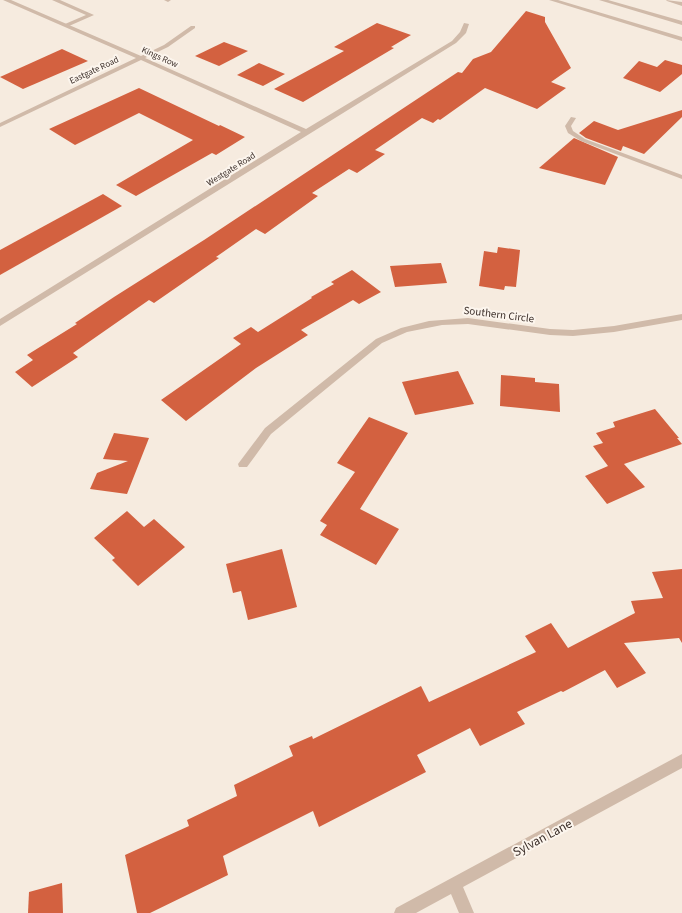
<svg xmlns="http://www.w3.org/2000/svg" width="682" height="913" font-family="'Source Sans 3',sans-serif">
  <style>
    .building { fill: #d36140 }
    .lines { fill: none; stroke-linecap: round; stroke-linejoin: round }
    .service { fill: #d0baa9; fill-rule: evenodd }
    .minor { fill: #d0baa9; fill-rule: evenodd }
    .tertiary { fill: #d0baa9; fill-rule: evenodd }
    .labels { text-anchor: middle; stroke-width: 4; stroke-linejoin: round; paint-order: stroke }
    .far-street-label { font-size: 9px; fill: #3c2f2a; stroke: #fcf5ed }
    .street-label { font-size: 11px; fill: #3c2f2a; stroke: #fcf5ed }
    .near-street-label { font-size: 13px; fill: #3c2f2a; stroke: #fcf5ed }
  </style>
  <rect width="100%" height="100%" fill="#f6ebdf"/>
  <!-- building -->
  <g class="building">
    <polygon points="526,11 545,17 545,22 571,68 551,82 566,88 537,109 485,88 440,120 438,119 433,123 422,118 375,150 385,154 357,173 349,169 312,193 318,196 265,234 256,229 216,257 219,258 154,303 149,300 73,353 78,357 32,387 15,372 33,360 27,355 77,324 75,323 114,297 204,240 458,72 462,73 473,59 491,52"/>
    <polygon points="377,23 411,35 391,47 394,48 303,102 274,89 344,51 334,47"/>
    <polygon points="224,42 248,51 219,66 195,56"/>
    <polygon points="62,49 88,61 23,89 0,77"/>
    <polygon points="665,60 682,65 682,74 660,92 623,78 639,61 657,67"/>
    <polygon points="259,63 285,74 263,86 237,75"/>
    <polygon points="139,88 219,126 220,125 245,137 216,155 212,153 136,196 116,185 193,140 139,113 75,145 49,129"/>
    <polygon points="682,110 682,117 644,154 623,146 621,151 586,138 579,133 594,121 618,130"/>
    <polygon points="574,138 618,157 605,185 539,168"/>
    <polygon points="103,194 122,206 0,275 0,250"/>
    <polygon points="498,247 520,250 516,287 505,286 504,290 479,286 484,251 497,253"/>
    <polygon points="441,263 447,283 395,287 390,266"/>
    <polygon points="352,270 381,292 359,304 353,300 301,330 308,335 256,368 186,421 161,400 241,344 233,338 251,327 258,332 312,298 311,297 334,284 331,282"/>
    <polygon points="458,371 474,404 415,415 402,382"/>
    <polygon points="501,375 535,378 535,382 559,384 560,412 500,406"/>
    <polygon points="655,409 679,438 677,438 682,444 624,464 645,487 607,504 585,476 608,466 593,446 603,443 596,433 615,427 613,422"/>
    <polygon points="369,417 408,433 360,509 399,529 376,565 320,535 327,525 320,521 355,472 337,463"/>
    <polygon points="114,433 149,438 127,494 90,489 97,473 128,461 103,459"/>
    <polygon points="127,511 144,527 154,519 185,547 138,586 112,560 115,558 94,538"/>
    <polygon points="282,549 297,607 248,620 241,591 233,593 226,564"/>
    <polygon points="682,569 682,643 679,638 624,643 646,673 617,688 605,670 563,692 561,691 517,712 525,724 480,746 470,728 417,755 426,772 319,827 313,811 223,856 228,875 150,913 137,913 125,855 189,826 187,820 237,796 234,785 293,756 289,746 312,736 313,739 421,686 429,702 536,652 525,636 551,623 568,648 635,613 631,601 663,598 652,572"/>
    <polygon points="62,883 63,913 28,913 29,892"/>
  </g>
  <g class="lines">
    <!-- service -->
    <g class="service">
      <polygon points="52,0 60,0 94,15 69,26 65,26 65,24 86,15"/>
      <polygon points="164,0 171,0 168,2"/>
      <polygon points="666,0 682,2 682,6 667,1"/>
      <polygon points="571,117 576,118 571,126 573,131 585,139 682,175 682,179 581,141 568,133 565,126"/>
    </g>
    <!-- minor -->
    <g class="minor">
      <polygon points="3,0 11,0 141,56 164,45 191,26 195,26 195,28 168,47 145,58 306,129 452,41 460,32 464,23 469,24 466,33 456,43 0,326 0,319 301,132 141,60 0,127 0,123 136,58"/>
      <polygon points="682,314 682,320 614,332 573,336 550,335 468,324 442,325 407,332 382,343 271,434 247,467 239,467 238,464 265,428 376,339 401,328 429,321 468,318 550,329 573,330 614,326"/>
      <polygon points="682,754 682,768 463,887 474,913 459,913 451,894 416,913 394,913 396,908"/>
    </g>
    <!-- tertiary -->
    <g class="tertiary">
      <polygon points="549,0 558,0 682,37 682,41"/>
      <polygon points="599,0 608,0 682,21 682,25"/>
    </g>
  </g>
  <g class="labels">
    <!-- far-street labels -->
    <g class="far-street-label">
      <text transform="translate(160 57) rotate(24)" y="3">Kings Row</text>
      <text transform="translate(94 70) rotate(-25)" y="3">Eastgate Road</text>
      <text transform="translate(231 169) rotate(-32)" y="3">Westgate Road</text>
    </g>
    <!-- street labels -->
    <g class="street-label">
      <text transform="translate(499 314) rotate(7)" y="4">Southern Circle</text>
    </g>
    <!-- near-street labels -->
    <g class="near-street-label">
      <text transform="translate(542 837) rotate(-28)" y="5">Sylvan Lane</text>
    </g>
  </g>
</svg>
